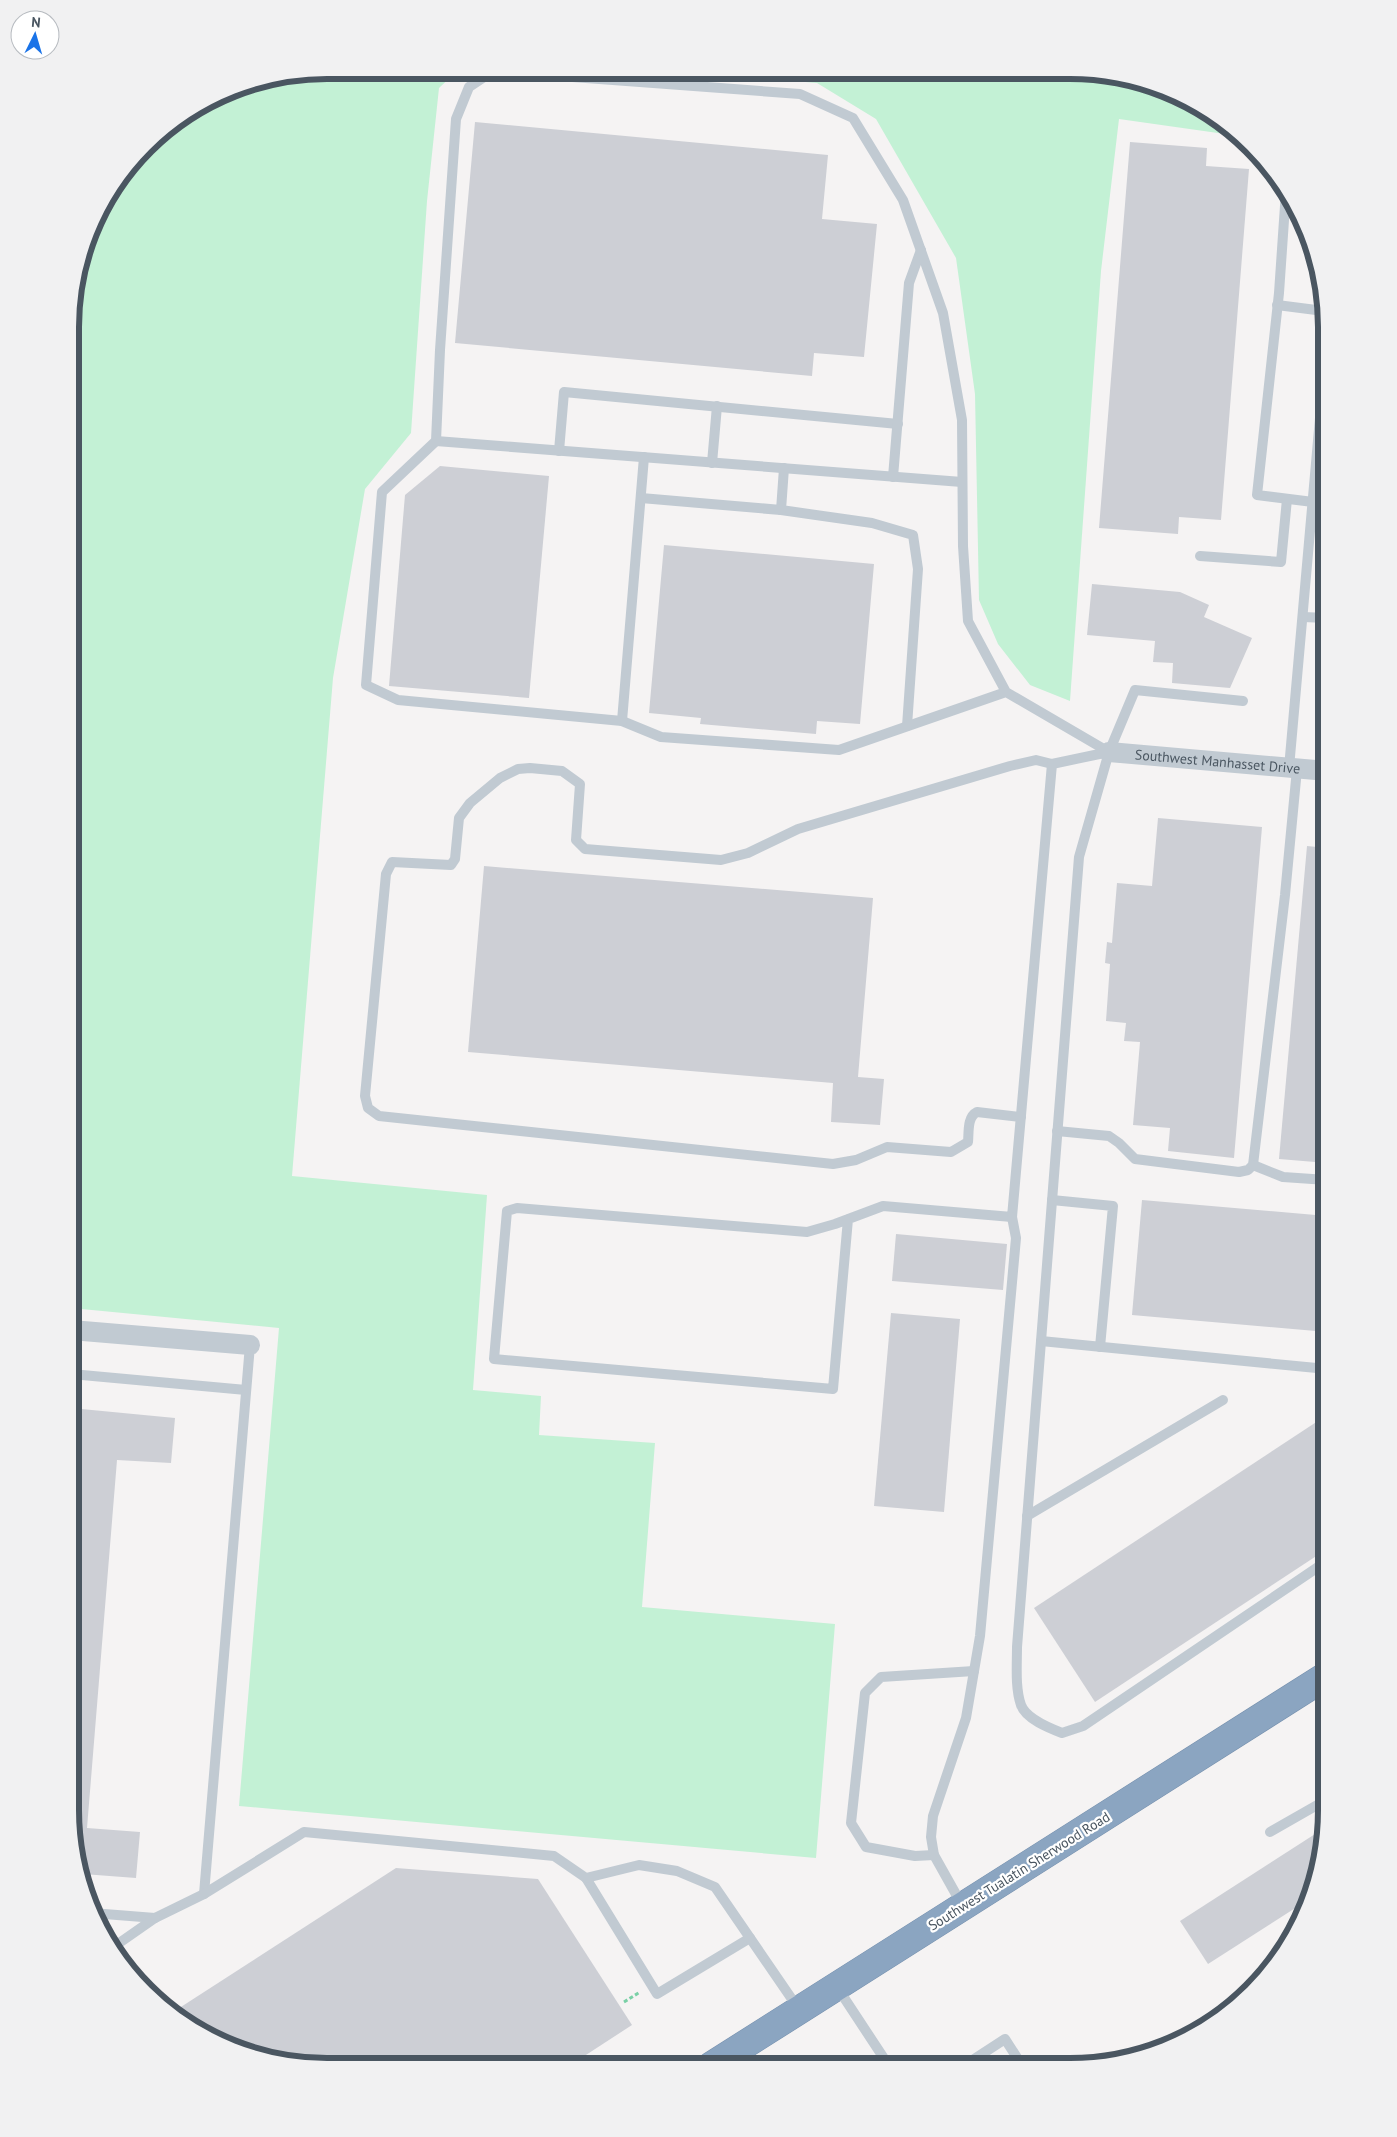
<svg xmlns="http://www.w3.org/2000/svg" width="1397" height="2137" font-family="'PT Sans',sans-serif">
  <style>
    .green { fill: #c3f1d5 }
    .building { fill: #cdcfd5 }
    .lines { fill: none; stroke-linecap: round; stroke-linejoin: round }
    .highway-casing { stroke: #7690ad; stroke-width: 29 }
    .path { stroke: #7ad0a6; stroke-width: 3; stroke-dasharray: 4 2.5; stroke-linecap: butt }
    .lane { stroke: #c1cad2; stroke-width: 10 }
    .street { stroke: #c1cad2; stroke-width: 20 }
    .highway { stroke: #8ba5c1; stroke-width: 28 }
    .labels { text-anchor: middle; stroke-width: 4.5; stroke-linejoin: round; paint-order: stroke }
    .street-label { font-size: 14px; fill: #4a5661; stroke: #fff }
    .rim { fill: none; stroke: #4a5661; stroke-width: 6 }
  </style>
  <rect width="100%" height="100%" fill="#f5f3f3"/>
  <!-- green -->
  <g class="green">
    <polygon points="327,70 458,70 439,88 427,201 411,433 365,489 333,678 292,1176 487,1195 473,1390 541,1396 539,1435 655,1443 642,1607 835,1624 816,1858 239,1806 279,1328 71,1308 72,293 97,213 157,134 229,89"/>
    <polygon points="679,71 1104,72 1169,90 1227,123 1239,136 1119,119 1101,271 1070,701 1030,685 998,644 979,600 975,394 956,258 876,119 817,83"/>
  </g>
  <!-- building -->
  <g class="building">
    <polygon points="475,122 828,155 822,219 877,224 864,357 814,353 812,376 455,343"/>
    <polygon points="1130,142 1207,148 1206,166 1249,169 1221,520 1179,517 1178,534 1099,528"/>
    <polygon points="440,466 549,476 529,698 389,686 405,495"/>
    <polygon points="664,545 874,564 860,724 817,721 816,734 700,724 701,718 649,713"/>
    <polygon points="1092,584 1180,592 1209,605 1204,617 1252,638 1230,688 1172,683 1173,663 1153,662 1155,641 1087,635"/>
    <polygon points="1158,818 1262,827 1234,1158 1168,1151 1170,1128 1133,1125 1140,1042 1124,1041 1126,1023 1106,1021 1110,964 1105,963 1107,942 1112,943 1117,883 1152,886"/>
    <polygon points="1307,846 1327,848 1327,1163 1279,1159"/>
    <polygon points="484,866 873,898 858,1077 884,1079 880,1125 831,1122 833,1083 468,1052"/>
    <polygon points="1142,1200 1327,1216 1327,1332 1132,1315"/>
    <polygon points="896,1234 1007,1244 1003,1290 892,1281"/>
    <polygon points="891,1313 960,1319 944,1512 874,1506"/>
    <polygon points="71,1408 175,1418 171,1463 117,1460 87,1828 140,1832 136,1878 83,1874 70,1810"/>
    <polygon points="1327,1415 1327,1549 1095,1702 1034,1608"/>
    <polygon points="1326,1827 1311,1898 1208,1964 1180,1921"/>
    <polygon points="396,1868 538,1879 632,2025 569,2066 293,2065 229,2048 170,2014"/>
  </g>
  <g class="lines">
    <!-- highway casing -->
    <g class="highway-casing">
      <polyline id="highway" points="711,2066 1326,1676"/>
    </g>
    <!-- path -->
    <polyline class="path" points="624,2002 640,1992"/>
    <!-- lane -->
    <g class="lane">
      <polyline points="1286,191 1279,293 1257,495 1313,502"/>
      <polyline points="1277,305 1324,311"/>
      <polyline points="436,441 962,482"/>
      <polyline points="559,451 564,392 898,424"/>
      <polyline points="712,463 717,406"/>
      <polyline points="784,468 781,510 872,523 913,535 918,569 907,726"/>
      <polyline points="893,477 909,283 921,250"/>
      <polyline points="641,498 781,510"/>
      <polyline points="1312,515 1327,515"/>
      <polyline points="1200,556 1281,562 1287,499"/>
      <polyline points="1303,617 1327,618"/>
      <polyline points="1006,692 839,750 661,737 622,721 398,700 366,685 382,492 436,441 440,350 456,119 469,87 493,71 800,94 853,118 903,200 943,313 962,420 963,546 968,621 1006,692 1109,752"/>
      <path d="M1243,701L1135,690L1109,752L1079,857L1017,1647C1017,1665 1015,1688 1021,1705C1026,1719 1049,1728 1062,1733L1083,1726L1327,1561"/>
      <polyline points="622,721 644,457"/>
      <polyline points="1289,768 1327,339"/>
      <path d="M1021,1117L977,1112C967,1117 969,1132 968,1142L951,1152L887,1147L856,1160L833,1164L379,1116L368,1108L365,1096L386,874L392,862L451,865L455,859L459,818L470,803L500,778L518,769L530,768L562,771L580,784L576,840L585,849L721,860L748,853L798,829L1010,766L1036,760L1052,764"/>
      <polyline points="1057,1131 1109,1136 1119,1143 1135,1159 1239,1172 1248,1170 1253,1165 1285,895 1297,769"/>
      <polyline points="1253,1165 1283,1177 1327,1180"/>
      <polyline points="1052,1200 1113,1206 1100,1347"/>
      <polyline points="848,1219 833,1389 494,1359 507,1211 517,1208 807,1232 835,1224 883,1206 1012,1217 1052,764 1109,752"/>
      <polyline points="1041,1341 1327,1369"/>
      <polyline points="71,1374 246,1390"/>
      <polyline points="1027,1516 1223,1400"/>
      <polyline points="1270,1832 1326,1800"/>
      <polyline points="934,1855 915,1856 866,1847 851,1823 865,1693 881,1677 974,1671"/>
      <polyline points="586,1878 657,1994 750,1938"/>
      <polyline points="204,1894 250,1345"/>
      <polyline points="962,1905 934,1855 931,1837 933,1816 966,1718 980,1636 1016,1238 1012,1217"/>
      <polyline points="92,1913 155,1918 204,1894 304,1832 554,1856 586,1878 639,1865 677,1871 715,1887 798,2008"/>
      <polyline points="112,1948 155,1918"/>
      <polyline points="837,1987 889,2066"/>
      <polyline points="870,2066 883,2058"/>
      <polyline points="962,2067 1005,2039 1023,2067"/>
    </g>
    <!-- street -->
    <g class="street">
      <path id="s1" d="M1109,752L1327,771"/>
      <polyline points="71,1330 250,1345"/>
    </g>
    <!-- highway -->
    <use href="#highway" class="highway"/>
  </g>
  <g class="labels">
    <!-- street labels -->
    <g class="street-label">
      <text dy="5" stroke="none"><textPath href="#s1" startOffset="109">Southwest Manhasset Drive</textPath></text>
      <text transform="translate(1019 1871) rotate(-32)" y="5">Southwest Tualatin Sherwood Road</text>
    </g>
  </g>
  <!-- crop -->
  <path d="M0 0H1397V2137H0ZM327 79H1070A248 248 0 0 1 1318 327V1810A248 248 0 0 1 1070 2058H327A248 248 0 0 1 79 1810V327A248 248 0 0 1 327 79Z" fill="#f1f1f2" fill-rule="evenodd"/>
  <path class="rim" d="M327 79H1070A248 248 0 0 1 1318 327V1810A248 248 0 0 1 1070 2058H327A248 248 0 0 1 79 1810V327A248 248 0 0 1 327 79Z"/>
  <!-- north arrow -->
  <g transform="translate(35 35) rotate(5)"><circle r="24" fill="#ffffff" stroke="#b7bbc0"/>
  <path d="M0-4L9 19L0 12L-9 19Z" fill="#1a73e8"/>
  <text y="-8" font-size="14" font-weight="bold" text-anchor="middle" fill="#4a5661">N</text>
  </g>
</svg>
